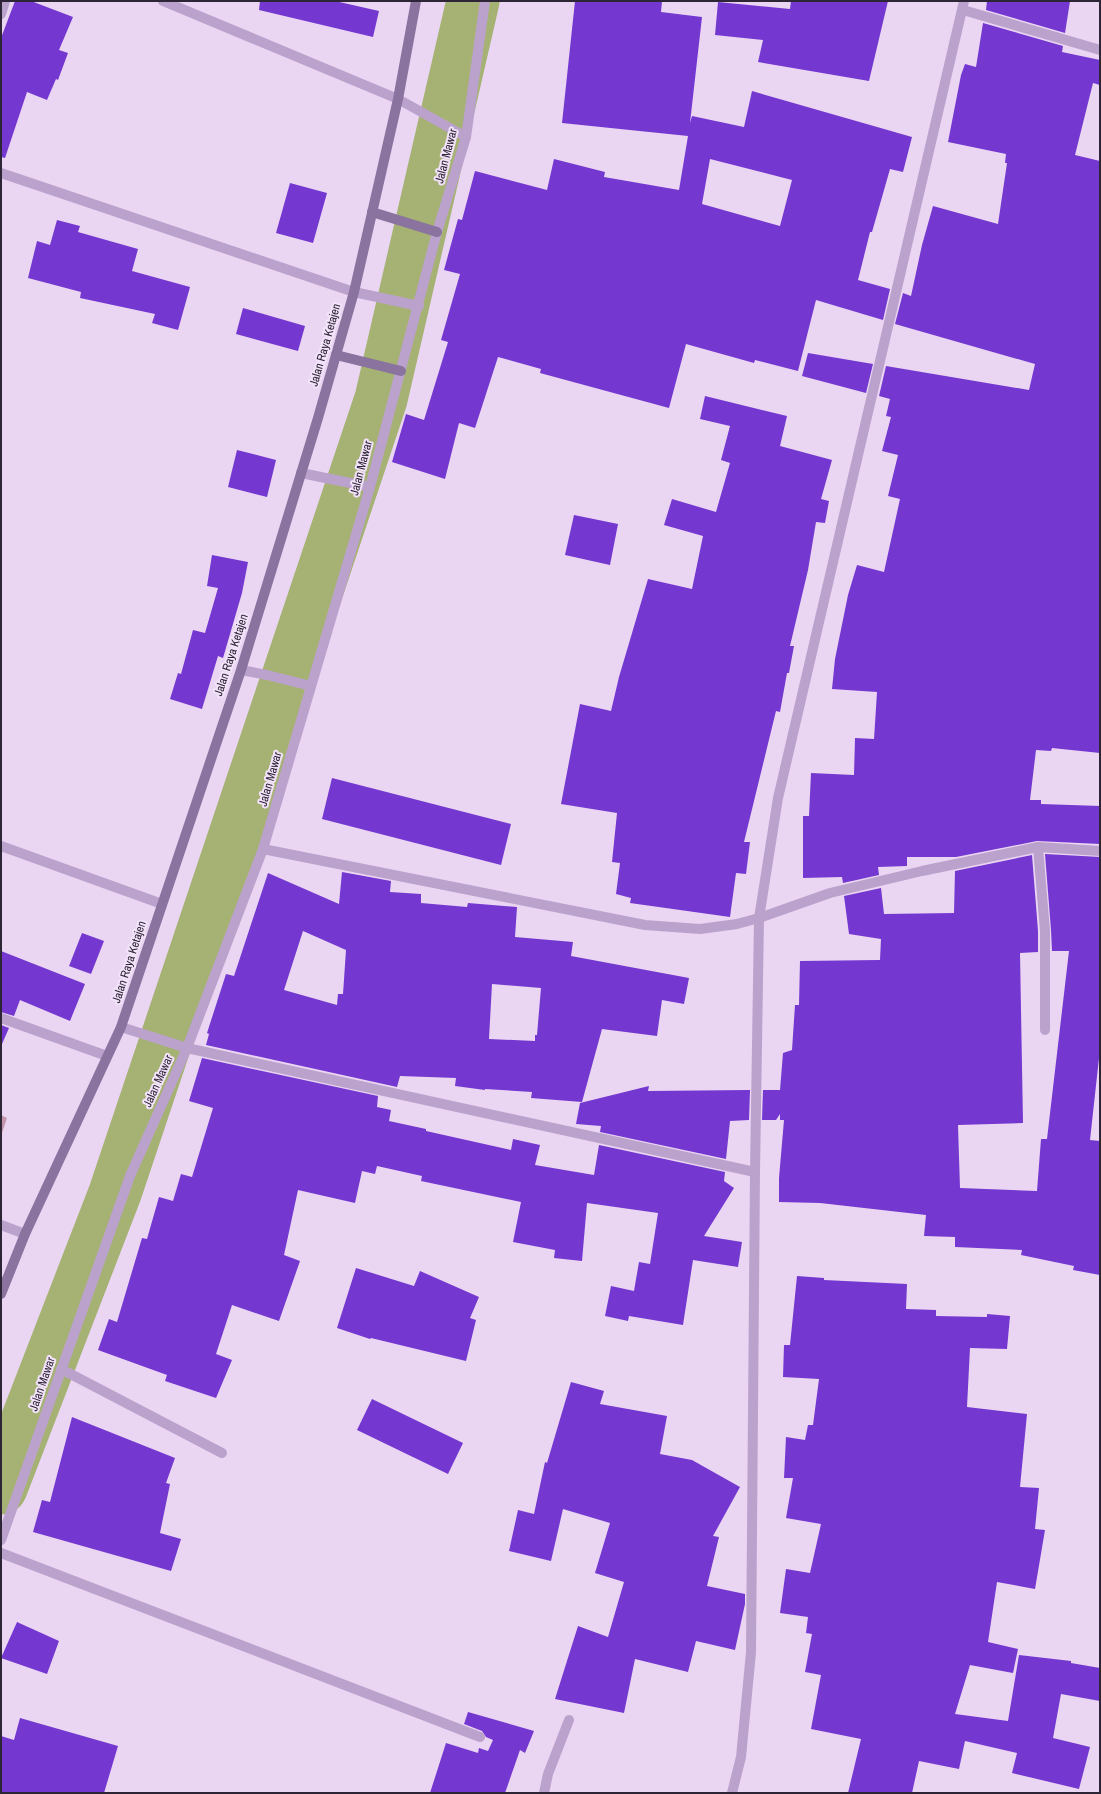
<svg xmlns="http://www.w3.org/2000/svg" width="1101" height="1794" font-family="'Archivo Narrow',sans-serif">
  <style>
    .green { fill: #c396ac }
    .lines { fill: none; stroke-linecap: round; stroke-linejoin: round }
    .river { stroke: #a6b273; stroke-width: 53 }
    .building { fill: #7437d0; fill-rule: evenodd }
    .lane { stroke: #bba2cc; stroke-width: 10 }
    .street { stroke: #bba2cc; stroke-width: 10 }
    .secondary { stroke: #8a739f; stroke-width: 10 }
    .labels { text-anchor: middle; stroke-width: 4; stroke-linejoin: round; paint-order: stroke }
    .street-label { font-size: 12px; fill: #2d2535; stroke: #f3e3fa }
  </style>
  <rect width="100%" height="100%" fill="#ead6f3"/>
  <!-- green -->
  <polygon class="green" points="1,1115 7,1118 1,1136"/>
  <g class="lines">
    <!-- river -->
    <polyline class="river" points="1,1488 115,1193 381,399 473,1"/>
  </g>
  <!-- building -->
  <g class="building">
    <polygon points="15,1 31,1 73,17 59,50 68,53 58,80 56,79 47,100 27,92 5,158 1,157 1,38"/>
    <polygon points="260,1 335,1 379,11 373,37 259,10"/>
    <path d="M575,1H662L661,12L702,17L690,123L692,116L744,127L752,91L912,137L903,172L890,169L872,232H870L858,280L890,289L883,320L816,300L798,371L755,360L754,363L686,344L669,408L540,373L541,369L498,357L475,428L459,423L445,479L392,462L406,414L424,420L448,342L441,340L460,274L444,270L458,219L462,220L475,171L547,190L554,159L605,172L604,177L679,190L688,136L562,123ZM710,159L792,180L780,226L702,204Z"/>
    <polygon points="791,1 888,1 869,81 758,62 763,40 715,35 718,2 790,9"/>
    <polygon points="987,1 1070,1 1065,33 986,10"/>
    <polygon points="983,23 1063,46 1062,52 1100,60 1100,85 1093,83 1075,155 1100,161 1100,753 1052,748 1051,751 1036,750 1030,800 1041,800 1041,804 1100,806 1100,844 1037,841 956,857 907,857 907,866 878,867 879,875 843,883 842,877 803,878 803,816 809,816 811,773 854,775 855,738 874,739 877,692 832,689 835,659 848,595 857,565 884,572 900,499 888,496 898,455 882,451 891,417 886,416 890,399 879,396 886,366 1029,390 1035,364 895,324 903,293 911,296 922,245 933,206 998,224 1007,163 1005,163 1006,154 948,142 961,75 965,64 976,67"/>
    <polygon points="290,183 327,193 313,243 276,233"/>
    <polygon points="57,220 80,226 78,232 138,249 132,271 190,287 178,330 152,323 155,314 80,298 81,292 28,278 37,241 50,245"/>
    <polygon points="243,308 305,326 298,351 236,334"/>
    <polygon points="808,353 873,364 866,393 802,376"/>
    <polygon points="705,396 787,416 780,446 832,460 821,499 829,501 825,523 816,522 808,570 790,646 794,646 789,673 787,673 780,712 776,711 744,842 750,842 746,874 736,873 730,917 630,903 631,898 616,894 620,863 612,862 617,813 561,804 580,704 611,711 619,677 648,579 692,589 703,536 664,525 672,499 716,512 730,463 721,460 730,426 700,419"/>
    <polygon points="237,450 276,460 267,497 228,487"/>
    <polygon points="574,515 618,524 610,565 565,555"/>
    <polygon points="212,555 248,562 242,593 223,658 218,656 202,709 170,699 178,673 181,674 193,630 205,633 218,588 207,586"/>
    <polygon points="332,778 511,824 501,865 322,819"/>
    <polygon points="1045,854 1100,857 1100,1049 1090,1140 1100,1141 1100,1275 1073,1270 1074,1266 1021,1255 1022,1250 955,1247 955,1237 924,1236 926,1215 820,1203 779,1202 779,1178 784,1120 780,1120 780,1114 776,1120 762,1120 763,1090 780,1090 783,1053 792,1050 795,1005 799,1005 800,961 880,960 881,939 849,934 844,896 881,888 884,914 954,913 955,871 1032,855 1038,931 1038,952 1020,953 1023,1123 958,1125 960,1188 1037,1191 1041,1139 1047,1139 1069,951 1052,951 1051,930"/>
    <path d="M342,872L391,881L390,892L421,894V903L467,907L468,903L517,907L515,937L573,942L571,956L689,978L684,1004L662,1000L657,1036L602,1029L582,1102L531,1098L532,1092L485,1089V1090L455,1086L456,1078L400,1076L397,1087L206,1045L209,1034L207,1033L226,974L234,976L268,873L339,904ZM303,931L346,950L343,994H338L337,1005L284,990ZM492,984L541,988L537,1035H535V1041L489,1039Z"/>
    <polygon points="82,933 104,941 91,974 69,966"/>
    <polygon points="1,951 85,984 70,1021 20,1000 14,1016 1,1012"/>
    <polygon points="1,1025 9,1028 2,1044 1,1044"/>
    <polygon points="202,1058 378,1096 377,1107 391,1110 389,1121 426,1129 426,1131 511,1150 513,1139 540,1145 535,1165 594,1175 599,1145 725,1172 724,1181 734,1188 704,1236 742,1242 738,1267 693,1260 683,1325 629,1316 628,1321 605,1316 611,1286 634,1291 639,1262 650,1264 658,1213 587,1203 582,1261 554,1258 555,1250 513,1242 521,1202 421,1181 422,1176 377,1166 375,1174 362,1171 355,1203 298,1190 284,1255 300,1261 279,1321 232,1305 216,1354 232,1360 216,1398 165,1381 167,1375 98,1350 109,1319 117,1322 142,1238 147,1239 159,1197 173,1201 181,1174 192,1177 213,1108 189,1101"/>
    <polygon points="649,1086 648,1091 750,1090 749,1120 730,1121 726,1159 600,1132 601,1126 576,1124 580,1103"/>
    <polygon points="356,1268 414,1286 420,1271 479,1297 470,1318 476,1320 466,1361 371,1338 370,1339 337,1328"/>
    <polygon points="797,1276 824,1278 824,1280 907,1284 906,1309 936,1310 936,1316 987,1317 987,1314 1010,1316 1007,1349 970,1348 967,1407 1027,1414 1020,1487 1039,1488 1035,1529 1045,1530 1035,1589 997,1582 988,1642 1018,1649 1013,1673 970,1665 955,1714 1008,1721 1019,1655 1071,1661 1071,1663 1100,1668 1100,1701 1061,1694 1053,1738 1090,1747 1079,1789 1012,1773 1017,1753 965,1741 959,1769 919,1761 912,1793 848,1793 861,1739 811,1729 821,1675 805,1672 812,1634 806,1633 808,1617 780,1613 786,1569 810,1573 821,1524 786,1518 793,1478 784,1478 786,1437 805,1440 808,1425 813,1425 819,1379 783,1377 784,1345 790,1345"/>
    <polygon points="571,1382 604,1391 600,1404 667,1416 660,1454 692,1460 740,1487 713,1536 719,1537 707,1586 745,1594 745,1604 735,1650 696,1641 688,1672 635,1659 624,1713 555,1699 578,1626 608,1637 624,1582 595,1573 610,1523 563,1509 551,1561 509,1551 518,1510 534,1514 545,1462 547,1463"/>
    <polygon points="372,1399 463,1443 448,1474 357,1430"/>
    <polygon points="72,1417 175,1458 166,1483 170,1484 160,1533 181,1539 171,1571 33,1532 42,1500 50,1502"/>
    <polygon points="17,1622 59,1641 47,1674 1,1658"/>
    <polygon points="468,1712 534,1731 525,1753 520,1750 505,1793 430,1793 446,1743 478,1753 479,1748 488,1751 493,1740 486,1737 482,1731 464,1724"/>
    <polygon points="20,1718 118,1746 104,1793 1,1793 1,1736 14,1740"/>
  </g>
  <g class="lines">
    <!-- lane -->
    <g class="lane">
      <polyline points="963,10 1100,50"/>
      <polyline points="1,846 162,904"/>
      <polyline points="1,1225 25,1234"/>
      <polyline points="544,1793 548,1774 569,1720"/>
    </g>
    <!-- street -->
    <g class="street">
      <polyline points="163,1 398,99 466,137"/>
      <polyline points="1,14 5,1"/>
      <polyline points="1,173 354,292 419,306"/>
      <polyline points="301,473 370,487"/>
      <polyline points="241,670 267,675 311,686"/>
      <polyline points="1038,847 1045,931 1045,1030"/>
      <polyline points="263,849 645,925 700,929 737,924 759,918 830,893 922,871 1038,847 1100,851"/>
      <polyline points="1,1018 107,1056"/>
      <polyline points="121,1027 187,1048 755,1172"/>
      <polyline points="61,1369 222,1453"/>
      <polyline points="1,1540 130,1176 187,1048 263,849 370,487 437,232 466,137 485,1"/>
      <polyline points="1,1553 480,1737"/>
      <polyline points="732,1793 741,1757 751,1652 755,1172 759,918 778,798 964,1"/>
    </g>
    <!-- secondary -->
    <g class="secondary">
      <polyline points="372,212 437,232"/>
      <polyline points="336,355 401,371"/>
      <polyline points="1,1294 25,1234 121,1027 241,670 318,418 354,292 398,99 416,1"/>
    </g>
  </g>
  <g class="labels">
    <!-- street labels -->
    <g class="street-label">
      <text transform="translate(446 156) rotate(-75)" y="4">Jalan Mawar</text>
      <text transform="translate(325 345) rotate(-74)" y="4">Jalan Raya Ketajen</text>
      <text transform="translate(361 468) rotate(-75)" y="4">Jalan Mawar</text>
      <text transform="translate(231 655) rotate(-72)" y="4">Jalan Raya Ketajen</text>
      <text transform="translate(270 779) rotate(-74)" y="4">Jalan Mawar</text>
      <text transform="translate(129 962) rotate(-72)" y="4">Jalan Raya Ketajen</text>
      <text transform="translate(158 1081) rotate(-66)" y="4">Jalan Mawar</text>
      <text transform="translate(42 1384) rotate(-71)" y="4">Jalan Mawar</text>
    </g>
  </g>
  <!-- border -->
  <rect width="1101" height="1794" fill="none" stroke="#2d2535" stroke-width="4"/>
</svg>
